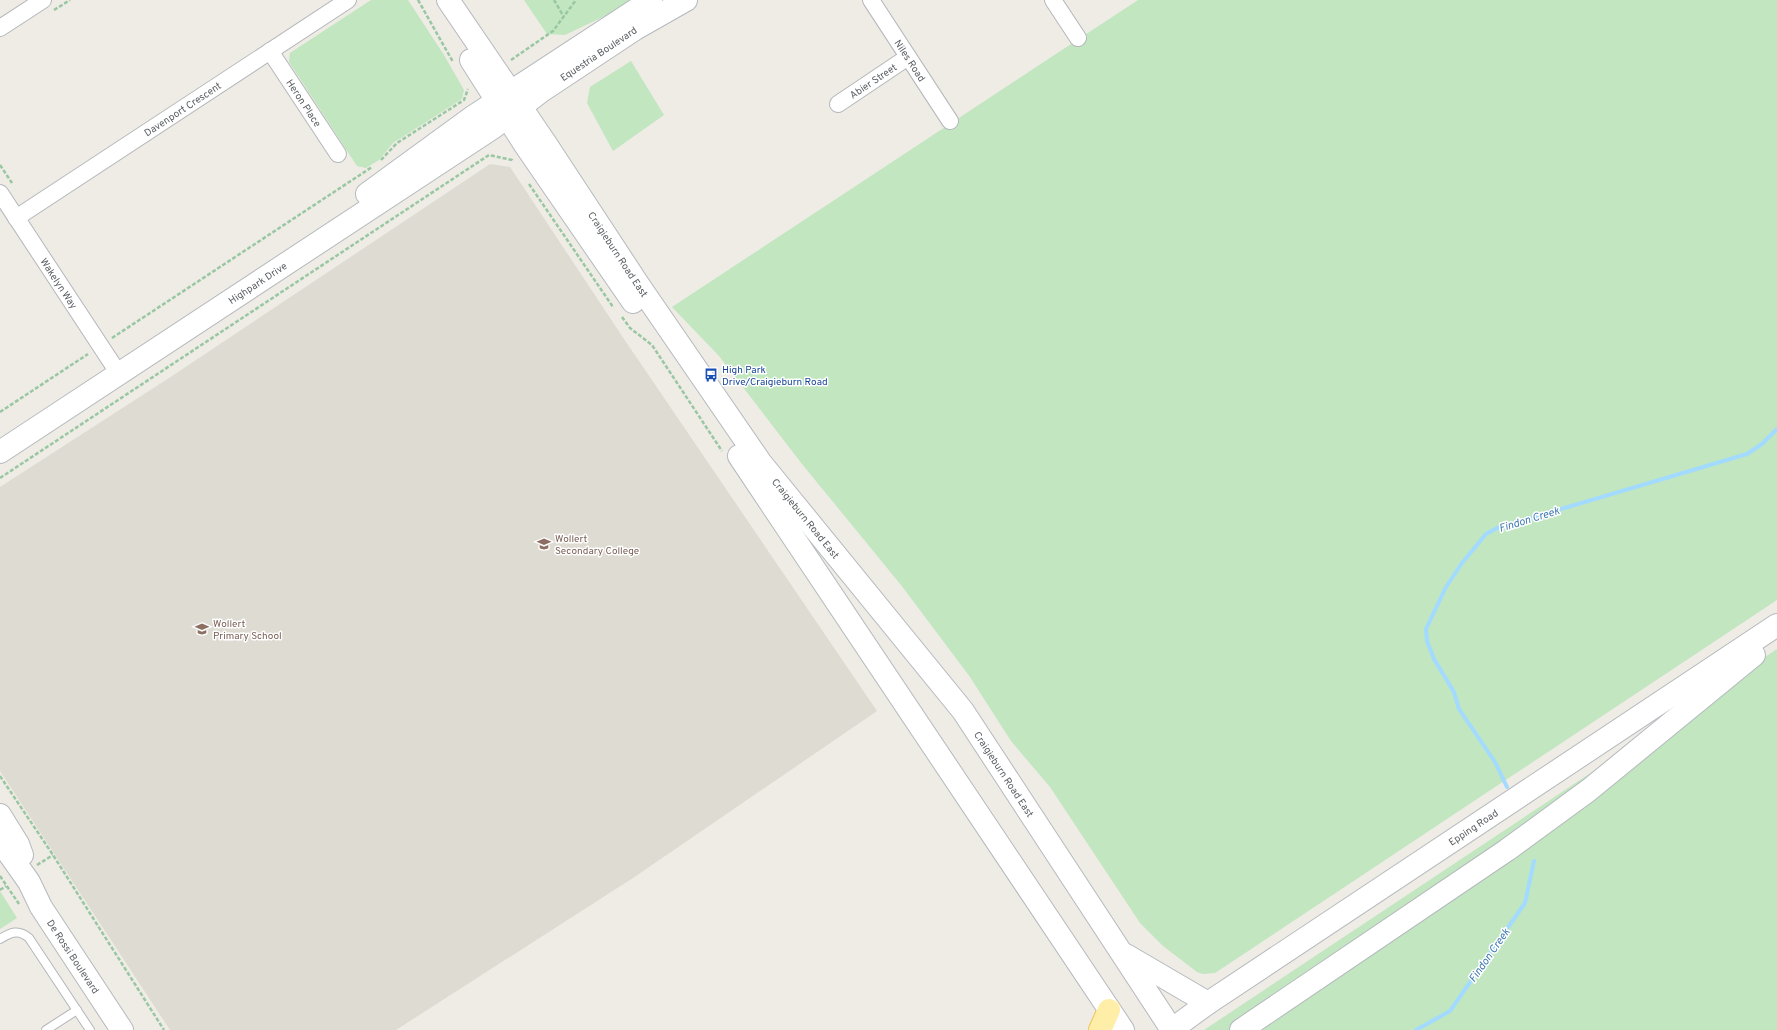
<svg xmlns="http://www.w3.org/2000/svg" width="1777" height="1030" font-family="Overpass,sans-serif">
  <style>
    .education { fill: #dedbd2 }
    .green { fill: #c1e6c0 }
    .lines { fill: none; stroke-linecap: round; stroke-linejoin: round }
    .stream { stroke: #a3daff; stroke-width: 4 }
    .lane-casing { stroke: #b4b7bb; stroke-width: 10 }
    .street-casing { stroke: #b4b7bb; stroke-width: 18 }
    .secondary-casing { stroke: #b5b9be; stroke-width: 24 }
    .primary-casing { stroke: #f2c259; stroke-width: 24 }
    .path { stroke: #99c7a4; stroke-width: 2.5; stroke-dasharray: 4 2; stroke-linecap: butt }
    .lane { stroke: #fff; stroke-width: 8 }
    .street { stroke: #fff; stroke-width: 16 }
    .secondary { stroke: #fff; stroke-width: 22 }
    .primary { stroke: #ffeea8; stroke-width: 22 }
    .labels { text-anchor: middle; stroke-width: 3; stroke-linejoin: round; paint-order: stroke }
    .street-label { font-size: 10px; fill: #5c6064; stroke: #fff }
    .transit-label { font-size: 10px; fill: #164399; stroke: #fff; text-anchor: start }
    .education-label { font-size: 10px; fill: #785e54; stroke: #fff; text-anchor: start }
    .water-label { font-size: 11px; font-style: italic; fill: #3f7ab2; stroke: #fff }
  </style>
  <rect width="100%" height="100%" fill="#eeece4"/>
  <!-- education -->
  <polygon class="education" points="490,164 510,167 624,339 877,711 636,876 396,1030 170,1030 0,771 0,487 169,378"/>
  <!-- green -->
  <g class="green">
    <polygon points="371,0 408,0 444,55 464,90 462,99 393,143 379,160 366,168 357,166 289,62 290,53"/>
    <polygon points="524,0 630,0 607,15 565,35 547,34"/>
    <polygon points="1138,0 1777,0 1777,600 1215,973 1203,974 1197,972 1163,946 1140,923 1050,787 1011,741 970,677 901,585 802,464 719,356 672,307"/>
    <polygon points="631,61 664,115 613,151 587,103 590,87"/>
    <polygon points="1777,649 1777,1030 1204,1030"/>
    <polygon points="0,891 17,918 0,929"/>
  </g>
  <g class="lines">
    <!-- stream -->
    <g class="stream">
      <polyline points="1507,787 1495,762 1459,709 1454,692 1434,659 1427,641 1426,629 1446,587 1462,563 1486,534 1497,528 1747,454 1762,444 1777,429"/>
      <polyline points="1416,1030 1450,1011 1525,903 1534,861"/>
    </g>
    <!-- lane casing -->
    <g class="lane-casing">
      <g id="lane">
        <path d="M0,939C11,932 19,929 29,938L90,1030"/>
        <polyline points="46,1030 77,1010"/>
      </g>
    </g>
    <!-- street casing -->
    <g class="street-casing">
      <g id="street">
        <path id="s1" d="M871,0L950,121"/>
        <polyline points="1053,0 1078,38"/>
        <polyline points="0,28 43,0"/>
        <path id="s2" d="M270,51L338,154"/>
        <path id="s3" d="M838,104L908,57"/>
        <path id="s4" d="M0,193L119,374"/>
        <path id="s5" d="M16,218L348,0"/>
      </g>
    </g>
    <!-- secondary casing -->
    <g class="secondary-casing">
      <g id="secondary">
        <path id="s6" d="M448,0L546,144L638,284L761,463L963,711L1172,1030"/>
        <polyline points="471,60 525,145 633,302"/>
        <polyline points="367,194 474,116 651,0"/>
        <path id="s7" d="M0,452L494,127L543,90L635,29L686,0"/>
        <polyline points="739,456 1123,1030"/>
        <polyline points="0,815 18,844 22,855"/>
        <path id="s8" d="M0,841L29,882L41,907L122,1030"/>
        <polyline points="1126,955 1208,1003"/>
        <path id="s9" d="M1171,1030L1208,1003L1777,625"/>
        <polyline points="1241,1030 1507,850 1589,790 1754,655"/>
      </g>
    </g>
    <!-- primary casing -->
    <g class="primary-casing">
      <polyline id="primary" points="1100,1030 1109,1010"/>
    </g>
    <!-- path -->
    <g class="path">
      <polyline points="418,0 453,62"/>
      <polyline points="554,0 564,17"/>
      <polyline points="54,10 70,0"/>
      <polyline points="511,60 553,31 576,0"/>
      <polyline points="381,160 397,143 464,100 468,89"/>
      <polyline points="0,165 12,183"/>
      <polyline points="529,184 613,307"/>
      <polyline points="622,317 630,328 652,345 722,451"/>
      <polyline points="112,338 372,167"/>
      <polyline points="0,412 88,354"/>
      <polyline points="0,478 489,155 512,160 513,162"/>
      <polyline points="0,776 53,855 164,1030"/>
      <polyline points="37,865 53,855"/>
      <polyline points="0,876 19,904"/>
      <polyline points="0,890 6,886"/>
    </g>
    <!-- lane -->
    <use href="#lane" class="lane"/>
    <!-- street -->
    <use href="#street" class="street"/>
    <!-- secondary -->
    <use href="#secondary" class="secondary"/>
    <!-- primary -->
    <use href="#primary" class="primary"/>
  </g>
  <!-- icons -->
  <defs>
    <g id="bus-bare" transform="scale(1.08)"><path d="M-5-6H5V4H4V6H2V4H-2V6H-4V4H-5ZM-3.5-4V0h7V-4ZM-3.5 1.2v1.5H-2V1.2ZM2 1.2v1.5H3.5V1.2Z" fill="#1a4fb4" stroke="#fff" stroke-width="2.5" paint-order="stroke"/></g>
    <g id="school-bare" transform="scale(1.08)"><path d="M0-5L7-2L0 1L-7-2ZM-4 1L0 2.5L4 1V4Q0 6-4 4Z" fill="#8d6e63" stroke="#fff" stroke-width="2.5" paint-order="stroke"/></g>
  </defs>
  <g fill-rule="evenodd">
    <use href="#bus-bare" x="711" y="375"/>
    <use href="#school-bare" x="544" y="544"/>
    <use href="#school-bare" x="202" y="629"/>
  </g>
  <g class="labels">
    <!-- street labels -->
    <g class="street-label">
      <text dy="4" stroke="none"><textPath href="#s7" startOffset="719">Equestria Boulevard</textPath></text>
      <text dy="4" stroke="none"><textPath href="#s1" startOffset="72">Niles Road</textPath></text>
      <text dy="4" stroke="none"><textPath href="#s3" startOffset="42">Abier Street</textPath></text>
      <text dy="4" stroke="none"><textPath href="#s2" startOffset="62">Heron Place</textPath></text>
      <text dy="4" stroke="none"><textPath href="#s5" startOffset="199">Davenport Crescent</textPath></text>
      <text dy="4" stroke="none"><textPath href="#s6" startOffset="306">Craigieburn Road East</textPath></text>
      <text dy="4" stroke="none"><textPath href="#s4" startOffset="108">Wakelyn Way</textPath></text>
      <text dy="4" stroke="none"><textPath href="#s7" startOffset="308">Highpark Drive</textPath></text>
      <text dy="4" stroke="none"><textPath href="#s6" startOffset="630">Craigieburn Road East</textPath></text>
      <text dy="4" stroke="none"><textPath href="#s6" startOffset="954">Craigieburn Road East</textPath></text>
      <text dy="4" stroke="none"><textPath href="#s9" startOffset="364">Epping Road</textPath></text>
      <text dy="4" stroke="none"><textPath href="#s8" startOffset="137">De Rossi Boulevard</textPath></text>
    </g>
    <!-- transit labels -->
    <g class="transit-label">
      <text x="722" y="373">High Park<tspan x="722" dy="12">Drive/Craigieburn Road</tspan></text>
    </g>
    <!-- education labels -->
    <g class="education-label">
      <text x="555" y="542">Wollert<tspan x="555" dy="12">Secondary College</tspan></text>
      <text x="213" y="627">Wollert<tspan x="213" dy="12">Primary School</tspan></text>
    </g>
    <!-- water labels -->
    <g class="water-label">
      <text transform="translate(1529 519) rotate(-17)" y="4">Findon Creek</text>
      <text transform="translate(1489 955) rotate(-55)" y="4">Findon Creek</text>
    </g>
  </g>
</svg>
